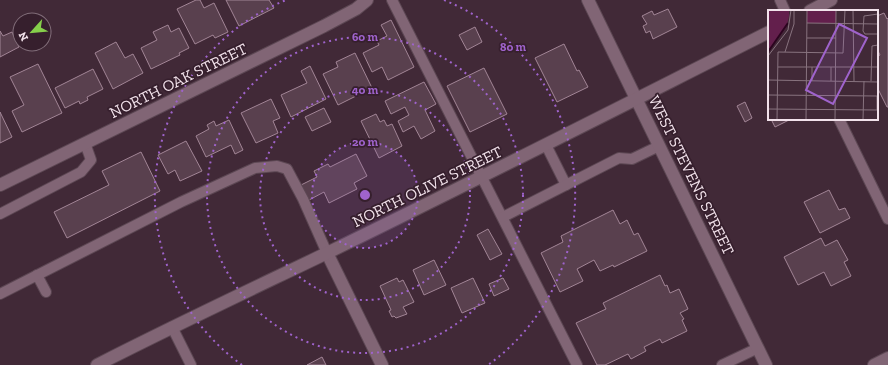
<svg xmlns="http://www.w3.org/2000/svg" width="888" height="365" font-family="'Zilla Slab',serif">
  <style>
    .building { fill: #59404e; stroke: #a28596 }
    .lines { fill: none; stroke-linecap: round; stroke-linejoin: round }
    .lane-casing { stroke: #5c4753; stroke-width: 12 }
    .street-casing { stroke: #5c4753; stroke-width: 14 }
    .lane { stroke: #816575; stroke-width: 10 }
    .street { stroke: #816575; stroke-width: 12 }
    .ring { fill: none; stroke: #9f63cc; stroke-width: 2; stroke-dasharray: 2 4 }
    .labels { text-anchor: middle; stroke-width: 3.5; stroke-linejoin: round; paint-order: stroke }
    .street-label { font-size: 16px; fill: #f2e2eb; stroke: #361f2d }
    .inset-river { fill: none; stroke: #2b051f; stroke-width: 2 }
    .inset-road { fill: none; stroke: #88737f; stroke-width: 1 }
    .view { fill: #9f63cc; fill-opacity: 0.15; stroke: #9f63cc; stroke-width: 2 }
    .inset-edge { fill: none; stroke: #f2e2eb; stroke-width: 2 }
    .centre { fill: #9f63cc; stroke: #361f2d; stroke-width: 2 }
    .ring-label { font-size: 12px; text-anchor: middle; font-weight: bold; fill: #9f63cc; stroke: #361f2d; stroke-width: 3.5; stroke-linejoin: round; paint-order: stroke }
  </style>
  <rect width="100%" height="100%" fill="#412937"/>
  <!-- building -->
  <g class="building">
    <polygon points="196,0 200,0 204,8 214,3 228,32 215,38 213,35 195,44 177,9"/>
    <polygon points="226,0 269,0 274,8 239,26"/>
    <polygon points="668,9 677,27 653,39 650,31 646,33 643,26 647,24 642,16 652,11 654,15"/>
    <polygon points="884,13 887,19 888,18 888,107 887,107 877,87 877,57 880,55 877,49 877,16"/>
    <polygon points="391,20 414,67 388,80 382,67 372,72 363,53 379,45 377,41 387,36 381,25"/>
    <polygon points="168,25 171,32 179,28 189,48 179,53 180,55 151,69 141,48 157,40 153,32"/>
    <polygon points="475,27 482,42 467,50 459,35"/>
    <polygon points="0,31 3,36 12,32 19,47 0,57"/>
    <polygon points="116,42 125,58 133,54 143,73 113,89 95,53"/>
    <polygon points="564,44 577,71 579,70 588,87 557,102 535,58"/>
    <polygon points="355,53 372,88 338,105 323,74 338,67 336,62"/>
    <polygon points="38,64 62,113 22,132 12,111 24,105 10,77"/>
    <polygon points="310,66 326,99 291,117 281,95 307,83 301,71"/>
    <polygon points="484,68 507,114 470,132 447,86"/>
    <polygon points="93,69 103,89 87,97 88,100 80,104 79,101 65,108 55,88"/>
    <polygon points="424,82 436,104 425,110 435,131 421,139 414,126 403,132 398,121 409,115 405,107 391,114 385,101"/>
    <polygon points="271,99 280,118 273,121 278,133 256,143 241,113"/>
    <polygon points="745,102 752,118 745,122 737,106"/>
    <polygon points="324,108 331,122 312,131 305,117"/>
    <polygon points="0,112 12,137 0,143"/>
    <polygon points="376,114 380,122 384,120 387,126 392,124 402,146 379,158 361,121"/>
    <polygon points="771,119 791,119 775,127"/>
    <polygon points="229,120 243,150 235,154 231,145 206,157 196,136 209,129 207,125 214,121 216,126"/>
    <polygon points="186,141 202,171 180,181 175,170 168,174 158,155"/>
    <polygon points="141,152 160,191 67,238 54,212 109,185 102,171"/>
    <polygon points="356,154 367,176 354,183 357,189 329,203 324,192 309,200 301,185 317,177 314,171 328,164 330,167"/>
    <polygon points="829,190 839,210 845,208 850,218 820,233 804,202"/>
    <polygon points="613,210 620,224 627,220 634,235 638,233 647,251 614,267 613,265 600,271 594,260 577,269 583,281 560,292 541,253 563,242 561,236"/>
    <polygon points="488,229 502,254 490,260 477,235"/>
    <polygon points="821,238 825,246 837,240 848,260 844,262 851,276 831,286 824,272 798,285 784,257"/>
    <polygon points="434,260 446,285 424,295 413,270"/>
    <polygon points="660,275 665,286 667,285 670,293 679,289 688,309 680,313 684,319 682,320 687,331 662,343 660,339 644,347 646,351 631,359 628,354 605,365 597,365 576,323 606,309 603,303"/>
    <polygon points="397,278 399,282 403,280 414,302 403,307 407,314 396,318 394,316 392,317 389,311 391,310 380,286"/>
    <polygon points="473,278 485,303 462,313 451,288"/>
    <polygon points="503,278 509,289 494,296 489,284"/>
    <polygon points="322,357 326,365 307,365"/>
  </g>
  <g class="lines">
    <!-- lane casing -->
    <g class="lane-casing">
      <g id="lane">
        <polyline points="392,0 577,365"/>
        <polyline points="780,0 785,11"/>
        <polyline points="839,119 888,219"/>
        <polyline points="546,145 566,185"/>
        <polyline points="0,214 81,172 91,160 85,143"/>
        <polyline points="503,217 619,158 632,159 659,146"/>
        <polyline points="37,275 46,292"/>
        <polyline points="0,294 181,202 255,168 277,166 287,169 303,199 327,253"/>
        <polyline points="172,327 191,365"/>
        <polyline points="722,365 758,348"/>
      </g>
    </g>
    <!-- street casing -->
    <g class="street-casing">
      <g id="street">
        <polyline points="588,0 766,365"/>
        <polyline points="810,11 831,0"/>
        <polyline points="0,185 324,26 356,9 367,0"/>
        <polyline points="327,253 382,365"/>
        <path d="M97,365C173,326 250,290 327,253C475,181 622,106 769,32"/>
        <polyline points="874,365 888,358"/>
      </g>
    </g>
    <!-- lane -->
    <use href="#lane" class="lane"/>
    <!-- street -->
    <use href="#street" class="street"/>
  </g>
  <!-- distance rings -->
  <circle cx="365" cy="195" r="53" fill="#9f63cc" fill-opacity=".12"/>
  <g class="ring">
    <circle cx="365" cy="195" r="53"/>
    <circle cx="365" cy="195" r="105"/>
    <circle cx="365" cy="195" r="158"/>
    <path d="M242 365A210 210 0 0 1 286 0M444 0A210 210 0 0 1 488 365"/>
  </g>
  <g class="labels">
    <!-- street labels -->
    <g class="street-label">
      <text transform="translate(178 80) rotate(-26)" y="6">NORTH OAK STREET</text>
      <text transform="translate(692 175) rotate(64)" y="6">WEST STEVENS STREET</text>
      <text transform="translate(427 186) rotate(-26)" y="6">NORTH OLIVE STREET</text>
    </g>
  </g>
  <!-- overview -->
  <g transform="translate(768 10)">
    <rect width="110" height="110" fill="#412937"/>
    <path d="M0,0H21V6L18,18L0,42ZM39,0H68V13H39Z" fill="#631f4c"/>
    <path class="inset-river" d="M0,42L20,13"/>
    <path class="inset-road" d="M85,0L86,71M110,4L96,6L95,21L97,24H110M39,13L110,14M39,28H68M17,42L26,14V0M0,46L20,20L23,0M10,57H39M39,57H110M0,70L110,72M44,71V57M63,71V57M103,71L104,36L110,35M0,85L110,86M0,99L110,100M109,100V86M9,110L10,42L75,43L77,0M38,110L39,0M67,110L68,0M95,110L96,71"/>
    <path class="view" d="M71,14L99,28L65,94L38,80Z"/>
    <rect width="110" height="110" class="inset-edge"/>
  </g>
  <circle cx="365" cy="195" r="6" class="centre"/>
  <g class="ring-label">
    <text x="365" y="41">60 m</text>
    <text x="513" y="51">80 m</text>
    <text x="365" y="94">40 m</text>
    <text x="365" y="146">20 m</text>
  </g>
  <!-- north arrow -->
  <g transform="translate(32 32) rotate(243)"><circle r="19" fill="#361f2d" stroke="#816d79"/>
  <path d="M0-3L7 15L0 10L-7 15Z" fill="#86cf4b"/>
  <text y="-6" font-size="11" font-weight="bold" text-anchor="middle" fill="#f2e2eb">N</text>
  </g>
</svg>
